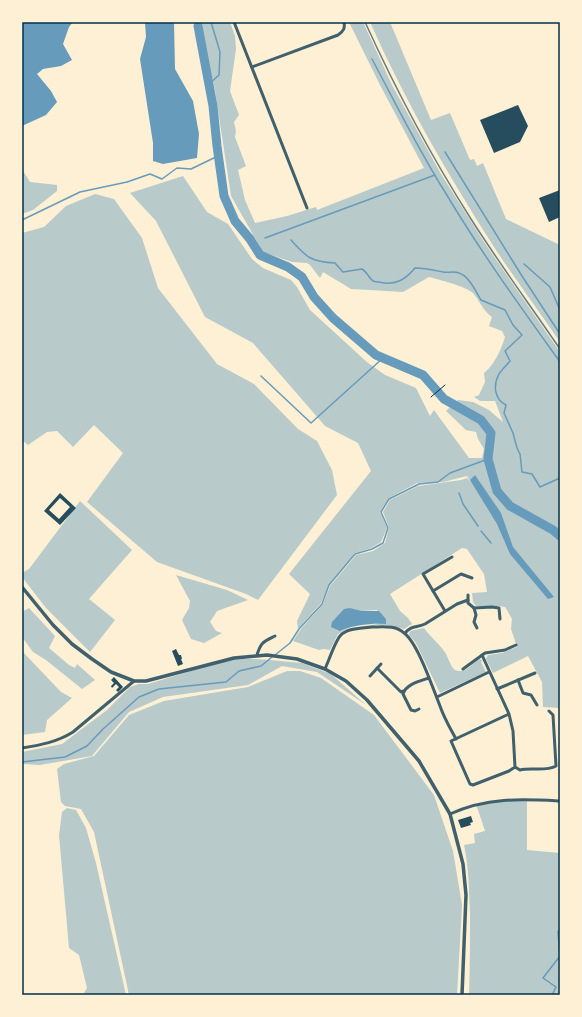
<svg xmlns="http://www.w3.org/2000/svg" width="582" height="1017" font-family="Poppins,sans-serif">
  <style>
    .green { fill: #b9caca; fill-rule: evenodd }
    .water { fill: #669bbc }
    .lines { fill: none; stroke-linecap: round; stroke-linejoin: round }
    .stream { stroke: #669bbc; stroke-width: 1.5 }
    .river { stroke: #669bbc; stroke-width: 9 }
    .building { fill: #264d5e; fill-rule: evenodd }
    .path { stroke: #003049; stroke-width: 1 }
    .minor { stroke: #3f606c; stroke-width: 3 }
    .tertiary { stroke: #3f606c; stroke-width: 3.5 }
    .rail { stroke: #657d81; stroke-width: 1.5 }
    .neatline { fill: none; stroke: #003049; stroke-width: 1.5 }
  </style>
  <rect width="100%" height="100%" fill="#fdf0d5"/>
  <!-- green -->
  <g class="green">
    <path d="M199,22H230L235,36L236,49L230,91L239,115L234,122L236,131L235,137L246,166L238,170L245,200L255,223L287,216L316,207L317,210L424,168L380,85L349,22H363L392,85L441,174L484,242L560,352V708L543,707L542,682L528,656L493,673L486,659L488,655L502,653L517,647L511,629L512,619L507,610L505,607L498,606H476L473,602L472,593L487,592L484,574L467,549L462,548L390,594L400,611L408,618L412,624L404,629L386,625H378L345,630L338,634L330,650L324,649L319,650L293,641L301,629L323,604L330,586L356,555L373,551L385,543L389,528L383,512L390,500L418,486L461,480L467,478L471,483L467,476L443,482L417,483L389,498L380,512L387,528L381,542L371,548L355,553L329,585L321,603L298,629L297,621L310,594L289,574L371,471L358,443L325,426L253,343L205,317L156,221L130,193L183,176L207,212L228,224L252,259L263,268L291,280L297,287L310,310L368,363L385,375L416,388L430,416L434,410L469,458H482L484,449L478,439L476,432L466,430L446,411L458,400L473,402L489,410L503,422L495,401H480L474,397L479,395L485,382L484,373C495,364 501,350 505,337L502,331L489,326L492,317C483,311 480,301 473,293C465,286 440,280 429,277L403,292L370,290L351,289L323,272L320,278L310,265L307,263L292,262L263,252L231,196L215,90ZM349,608L362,611L377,610L386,619L378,624L345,629L340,631Z"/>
    <path d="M370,22H390L431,120L450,113L470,160L474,159L477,166L483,163L506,219L560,245V342C538,310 515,279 494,247C448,175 405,101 370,22Z"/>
    <polygon points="22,169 30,182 57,185 57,191 33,210 22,214"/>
    <polygon points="95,194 114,199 142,238 158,288 217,364 254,384 298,429 317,441 332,470 337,495 258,600 246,594 157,562 87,502 123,453 94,425 73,447 57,431 47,432 28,445 22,440 22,233 44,227 66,206"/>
    <polygon points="80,501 132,550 89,599 115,620 90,652 46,608 22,577 22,573 29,569"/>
    <polygon points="176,575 227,590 248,600 217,611 210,622 216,631 222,633 204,643 191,639 182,620 189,608 190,601"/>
    <polygon points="29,608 55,636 49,648 69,665 75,668 77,664 95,680 82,689 46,660 33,652 22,637 22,612"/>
    <path d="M424,628C430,637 440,644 446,654C449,659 451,670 458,671C468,672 472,663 480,659L483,661L481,662L486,672L440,693L416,643L409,635L410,631Z"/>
    <polygon points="22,651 61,692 72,698 47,720 45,732 22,735"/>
    <polygon points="234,658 270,660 302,663 331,674 366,705 317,672 282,666 248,685 163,697 129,712 92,756 40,765 22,764 22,752 62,744 107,710 130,687 139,684 148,684"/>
    <polygon points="287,671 300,671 321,678 374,715 434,795 453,851 462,905 457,995 129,995 94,832 81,809 65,806 61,802 57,769 64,764 94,756 129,715 164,701 248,687"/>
    <path d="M527,799V850L560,853V995H469C470,968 470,941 470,914C469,891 469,868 464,845L475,843L474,834L485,831L476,804Z"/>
    <polygon points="67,808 76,810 86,828 96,863 126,995 83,995 87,988 79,955 69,948 59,835 62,812"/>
  </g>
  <!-- water -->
  <g class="water">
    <polygon points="22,22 73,22 69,27 63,44 72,60 61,66 43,69 37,74 51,91 57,102 46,115 22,126"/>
    <polygon points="145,22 174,22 175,69 193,101 199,134 197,158 163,164 153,161 153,143 140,59 146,37"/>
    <polygon points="475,475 501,513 513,547 554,597 548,599 510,554 497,524 470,480"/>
    <path d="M350,608L362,611H379L386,619V624C372,623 353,625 340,631L331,627L332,622L344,609Z"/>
  </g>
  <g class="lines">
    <!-- stream -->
    <g class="stream">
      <path d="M372,59C396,104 418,149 445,192C480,251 520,306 560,362"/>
      <polyline points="209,84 219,75 220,52 211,22"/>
      <polyline points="445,152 522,276 560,334"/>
      <polyline points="22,220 80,192 127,182 150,174 162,179 177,168 191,169 218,156"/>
      <polyline points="265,238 435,175"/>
      <path d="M291,240C306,257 311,262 335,263L343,272L362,269C367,272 369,278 373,281C375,282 377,282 379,282C395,286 405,280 415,268C425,268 433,270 443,272C448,273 454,271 459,273C469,276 476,292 481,300L505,310L513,325L522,335L505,351L510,361C507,365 502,369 499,374C493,385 494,399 506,405L504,413L513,433L517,448L520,454L522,472L532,474L540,487L560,478"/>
      <polyline points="524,264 550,287 560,310"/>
      <polyline points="261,376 311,423 383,358"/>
      <polyline points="459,493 463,504 478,526"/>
      <polyline points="481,531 491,543"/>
      <polyline points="275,655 290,643 299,629 322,604 329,585 355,554 372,549 383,543 388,528 381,512 389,499 419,484 438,482 450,473 488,459"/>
      <polyline points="22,762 65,757 87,746 103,729 139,697 159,689 226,682 239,671 261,666 272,657"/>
      <polyline points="560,956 558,932 560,928"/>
      <polyline points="552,995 556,987 543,978 560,956"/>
    </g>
    <!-- river -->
    <polyline class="river" points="198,26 213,106 217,146 224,196 235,221 250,239 260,255 288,267 302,277 314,297 333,318 376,355 423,375 444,399 481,420 491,433 488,459 497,491 510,506 553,530 560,536"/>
  </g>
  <!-- building -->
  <g class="building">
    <polygon points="518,105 528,126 520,142 494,153 480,120"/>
    <polygon points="560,190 560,217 549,222 539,198"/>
    <path d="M60,493L76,508L60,525L44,511ZM60,498L70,507L59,519L49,510Z"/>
    <polygon points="176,649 179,655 181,655 182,659 181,659 183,664 178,666 172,651"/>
    <polygon points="114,677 123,687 118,692 116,690 119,687 116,684 112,688 111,686 114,683 111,680"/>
    <polygon points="471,816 473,822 470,823 471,825 461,828 458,820"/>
  </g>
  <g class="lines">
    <!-- path -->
    <polyline class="path" points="431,397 445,385"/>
    <!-- minor -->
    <g class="minor">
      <polyline points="234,22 307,208"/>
      <path d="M252,67L338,35C344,31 345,28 344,22"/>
      <polyline points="433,591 461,574 472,578"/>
      <polyline points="468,595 468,603 474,608"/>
      <polyline points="445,611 423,574 452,557"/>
      <polyline points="477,628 474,622 476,615 474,608 492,607 499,608 500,619"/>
      <path d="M405,633C412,625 416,628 425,624L457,604L468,600"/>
      <path d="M257,655C261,642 263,642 275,636"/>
      <polyline points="482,655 509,714 513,731 515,767 509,771 473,785 470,784 451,741 509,714"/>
      <polyline points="377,668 401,692 403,691"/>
      <path d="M325,669C329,660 335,642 340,636C346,628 363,628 372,627C382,627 396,625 404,633C418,643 433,689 440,706C444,718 450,728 456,739"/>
      <polyline points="463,669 485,653 505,650 516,645"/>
      <polyline points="370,676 381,664"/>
      <polyline points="518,680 523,693 531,695 537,705"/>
      <polyline points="497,689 535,673"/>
      <polyline points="437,697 489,672"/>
      <path d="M419,709L415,711L411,710L403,694C406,684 420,681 429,678"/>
      <path d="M22,748C41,745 57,742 73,732L134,681"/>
      <path d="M515,767L520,770C532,767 545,772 556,766L553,715L549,711"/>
      <path d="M450,814C487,797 521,799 560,801"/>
    </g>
    <!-- tertiary -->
    <polyline class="tertiary" points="22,587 53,625 72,644 92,659 111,672 134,681 146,681 234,658 267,655 297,659 325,669 346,681 367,700 419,761 450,814 463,864 466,895 462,995"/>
    <!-- rail -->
    <path class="rail" d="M365,22C396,90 431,156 471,219C499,263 530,305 560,349"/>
  </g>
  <!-- border -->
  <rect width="582" height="1017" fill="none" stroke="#fdf0d5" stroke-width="46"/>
  <rect x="23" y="23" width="536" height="971" class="neatline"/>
</svg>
